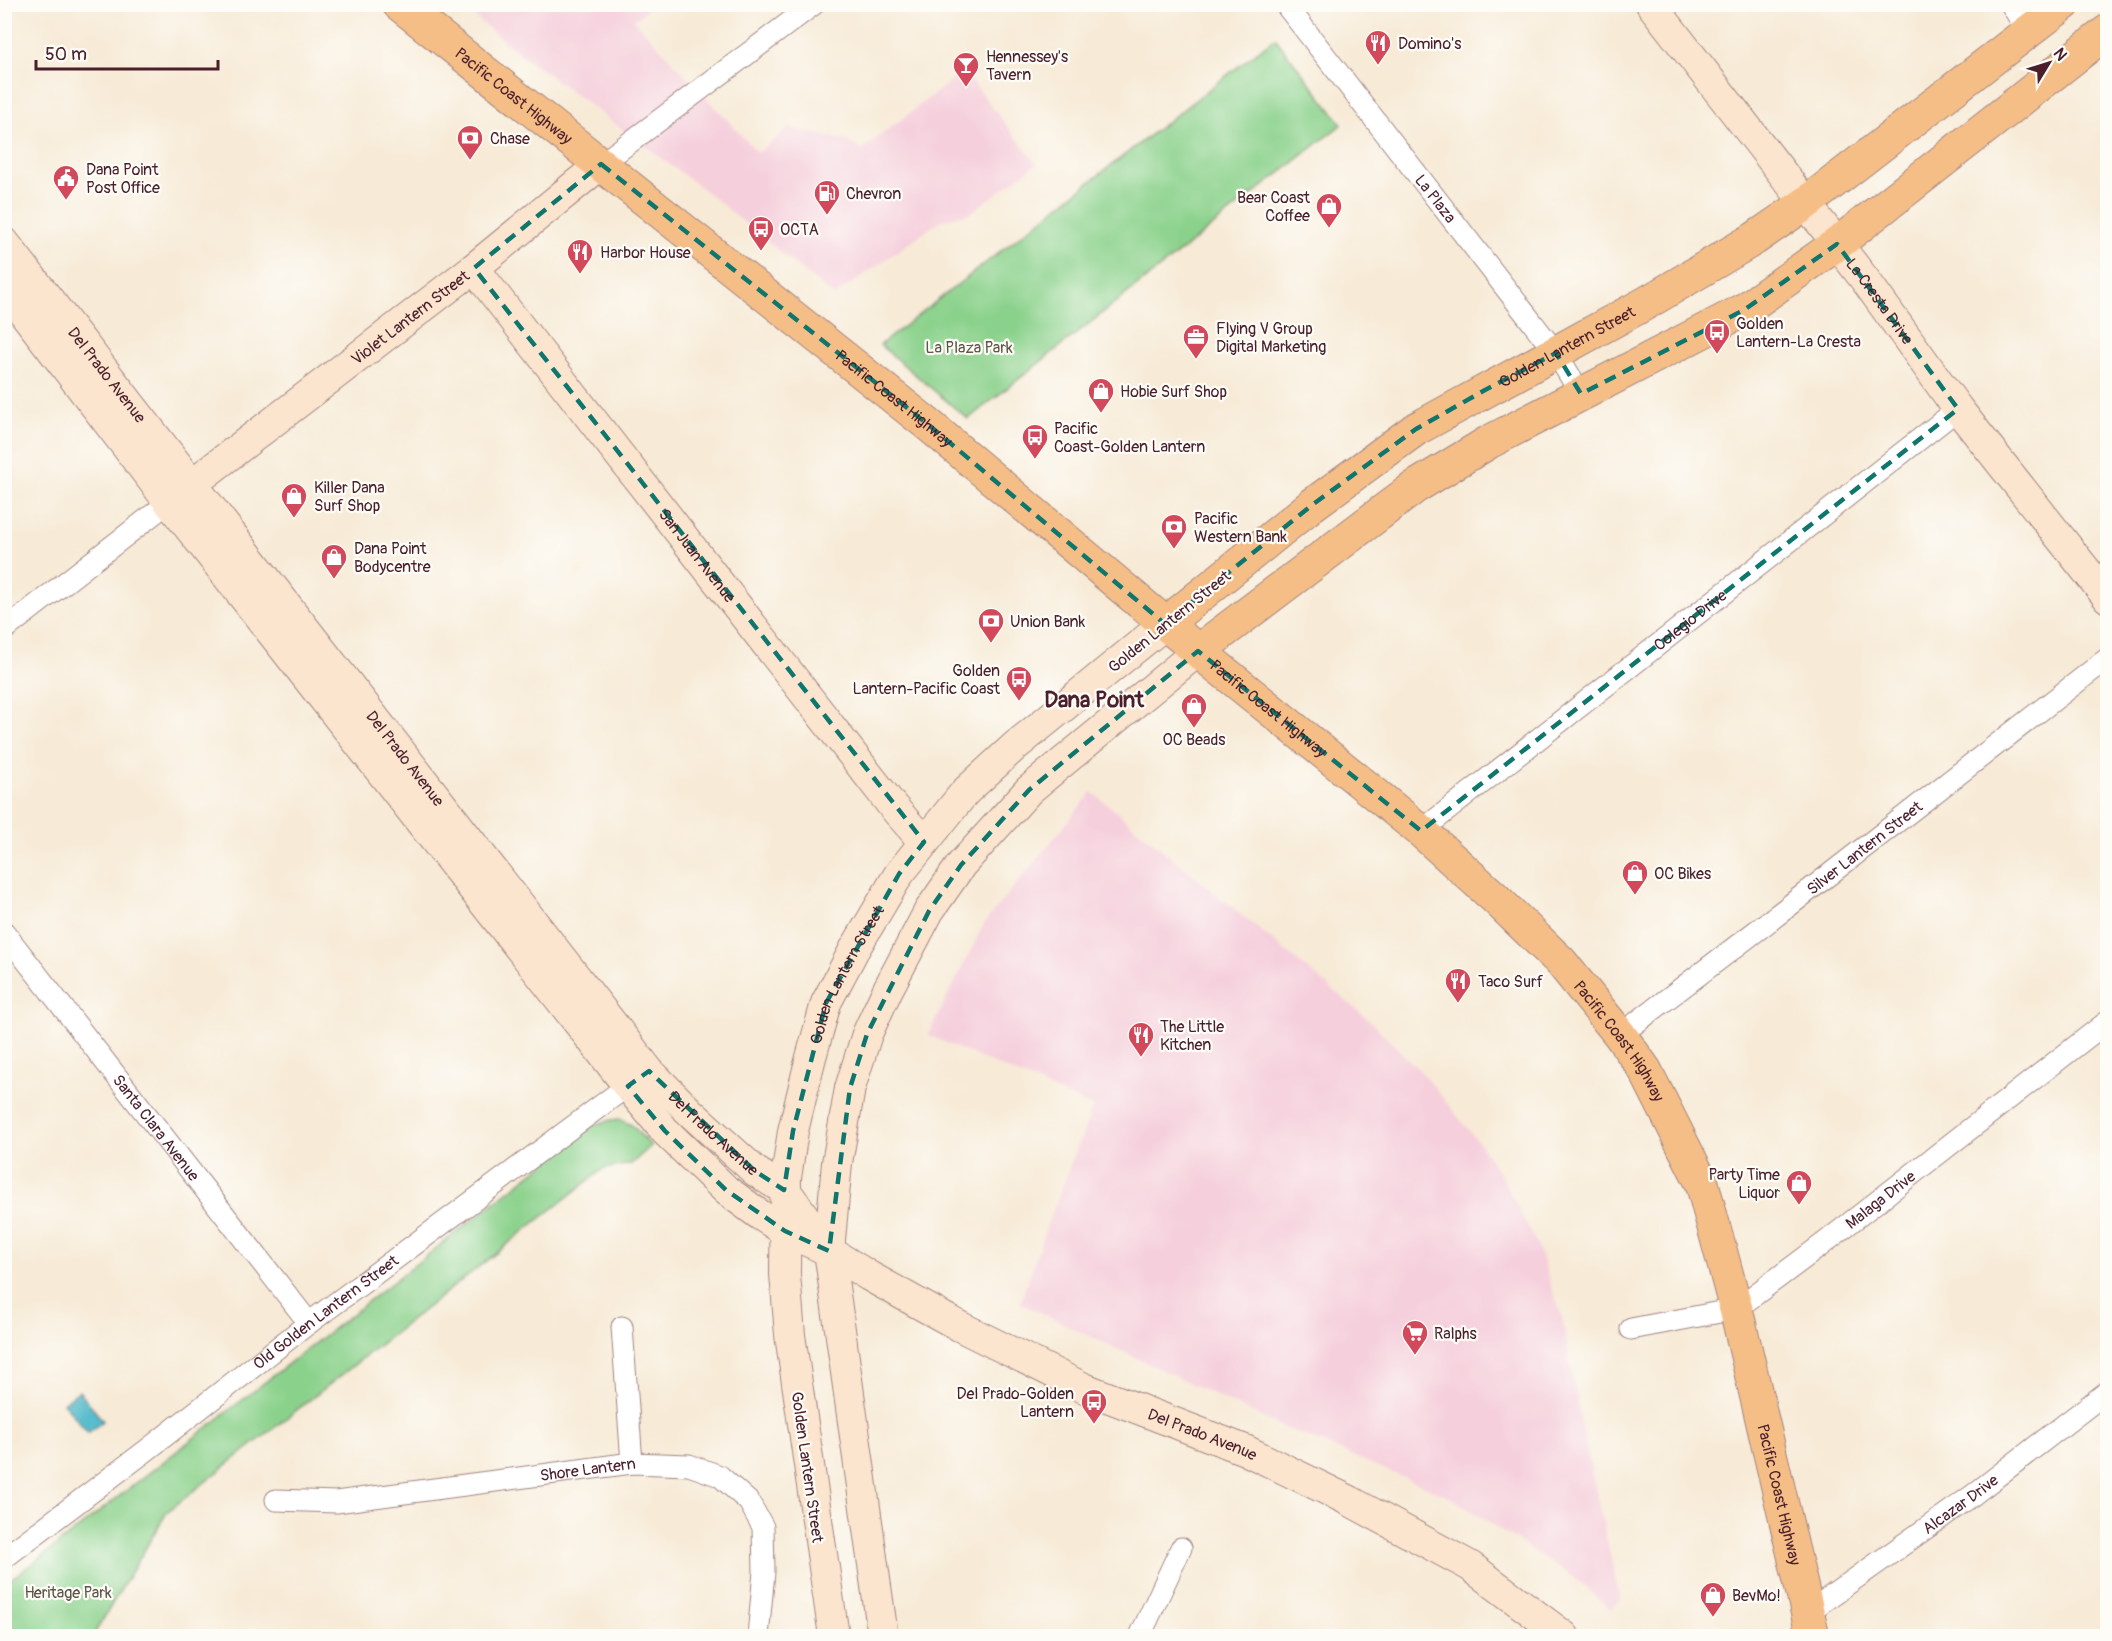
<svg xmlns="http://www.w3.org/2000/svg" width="2112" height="1641" font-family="Pangolin,sans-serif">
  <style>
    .built { fill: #f5cfdc }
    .green { fill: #8ad18b; stroke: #6a785b; stroke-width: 1.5 }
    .water { fill: #4db8c9; stroke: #4c6c7a; stroke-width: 1.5 }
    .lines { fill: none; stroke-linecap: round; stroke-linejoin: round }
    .street-casing { stroke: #a08480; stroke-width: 23 }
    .secondary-casing { stroke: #a08480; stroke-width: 32 }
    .primary-casing { stroke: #a08480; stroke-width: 35 }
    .highway-casing { stroke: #a08480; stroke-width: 35 }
    .street { stroke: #fff; stroke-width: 21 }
    .secondary { stroke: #fbe5cf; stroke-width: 30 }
    .primary { stroke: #f6be87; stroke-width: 33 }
    .highway { stroke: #f6be87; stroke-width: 33 }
    .marked { fill: none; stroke: #0f766e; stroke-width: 4.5; stroke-dasharray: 12 8; stroke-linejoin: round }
    .labels { text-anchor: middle; stroke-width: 4.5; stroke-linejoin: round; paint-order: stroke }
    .poi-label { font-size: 16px; fill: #4a1f2b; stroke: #fdfcf7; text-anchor: start }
    .street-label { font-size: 16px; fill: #4a1f2b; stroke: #fdfcf7 }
    .park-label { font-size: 16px; fill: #5d5448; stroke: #fdfcf7 }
    .district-label { font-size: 22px; font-weight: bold; fill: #4a1f2b; stroke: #fdfcf7 }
  </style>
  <rect width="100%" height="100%" fill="#fdfcf7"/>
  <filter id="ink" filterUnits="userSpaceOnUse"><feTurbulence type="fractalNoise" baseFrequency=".0167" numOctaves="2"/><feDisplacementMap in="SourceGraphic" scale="12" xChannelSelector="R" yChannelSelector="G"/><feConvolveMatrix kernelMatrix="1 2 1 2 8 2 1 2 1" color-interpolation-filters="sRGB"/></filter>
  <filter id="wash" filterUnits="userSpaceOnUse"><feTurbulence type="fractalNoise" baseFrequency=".008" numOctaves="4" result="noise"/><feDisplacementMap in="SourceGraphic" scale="24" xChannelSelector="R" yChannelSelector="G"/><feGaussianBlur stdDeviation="1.35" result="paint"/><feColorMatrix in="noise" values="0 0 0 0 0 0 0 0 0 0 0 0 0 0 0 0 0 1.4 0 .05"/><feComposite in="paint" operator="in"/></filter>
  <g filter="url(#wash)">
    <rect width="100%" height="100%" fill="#f7ead6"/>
    <!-- built -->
    <g class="built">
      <polygon points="460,5 652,5 634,20 758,153 789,128 847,141 862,150 964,71 1037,164 970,213 940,221 834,296 707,192 510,46"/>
      <polygon points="1092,792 1368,1019 1425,1076 1480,1144 1504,1181 1537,1245 1562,1317 1582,1428 1620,1600 1611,1609 1572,1576 1450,1497 1276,1424 1020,1303 1046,1228 1093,1107 928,1035 985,922"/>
    </g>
    <!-- green -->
    <g class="green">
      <polygon points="1275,38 1342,124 968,419 880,345"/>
      <polygon points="619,1119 632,1125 651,1146 631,1164 603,1169 167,1512 93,1636 5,1636 5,1583 39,1559 591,1127 606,1121"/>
    </g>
    <!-- water -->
    <polygon class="water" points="79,1391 103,1421 88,1433 63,1403"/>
  </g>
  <g filter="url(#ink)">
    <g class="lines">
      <!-- street casing -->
      <g class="street-casing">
        <g id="street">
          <path id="s1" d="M1285,4L1556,353L1581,394"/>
          <polyline points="2011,4 2028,33"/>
          <polyline points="601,164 814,4"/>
          <polyline points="4,630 169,502"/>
          <path id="s2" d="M1421,831L1958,409"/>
          <path id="s3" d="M4,932L309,1323"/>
          <path id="s4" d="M1620,1035L1785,909L2108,658"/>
          <polyline points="622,1327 632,1463"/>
          <path id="s5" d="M1631,1329L1736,1309L1823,1244L2108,1021"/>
          <path id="s6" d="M276,1500L336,1502L632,1463L689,1465L720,1476L749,1502L763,1527L764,1572L758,1636"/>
          <path id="s7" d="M4,1558L147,1450L309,1323L638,1078"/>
          <path id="s8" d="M1807,1613L1973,1495L2108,1391"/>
          <polyline points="1140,1636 1181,1548"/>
        </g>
      </g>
      <!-- secondary casing -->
      <g class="secondary-casing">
        <g id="secondary">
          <path id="s9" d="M1651,4L1866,281L1958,409L2108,598"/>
          <path id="s10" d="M4,242L649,1071L690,1112L755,1171L786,1191L827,1248"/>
          <path id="s11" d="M474,268L894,808L924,842"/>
          <path id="s12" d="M4,287L169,502L628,1086L665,1131L726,1190L760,1215L785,1231L829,1251L869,1276L959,1326L1084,1388L1245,1450L1350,1501L1470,1566L1564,1636"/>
          <path id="s13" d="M175,497L474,268L601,164"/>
          <path id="s14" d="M834,1636L790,1335L785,1274L786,1178L793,1131L810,1061L826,1003L854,950L899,874L965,792L1014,747L1165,624"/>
          <polyline points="883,1636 829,1251 837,1163 850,1088 867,1034 888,989 929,911 961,865 1029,790 1198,651"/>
        </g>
      </g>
      <!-- primary casing -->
      <g class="primary-casing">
        <g id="primary">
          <path id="s15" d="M1165,624L1312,505L1416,429L1648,302L1754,239L1805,204L2064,4"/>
          <polyline points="1198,651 1415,487 1489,442 1744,310 1837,244 2108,31"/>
        </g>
      </g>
      <!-- highway casing -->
      <g class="highway-casing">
        <g id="highway">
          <path id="s16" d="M399,4L930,426L1198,651L1421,831L1495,898L1561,962L1620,1035L1645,1070L1702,1183L1736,1309L1813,1636"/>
        </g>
      </g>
      <!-- street -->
      <use href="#street" class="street"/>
      <!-- secondary -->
      <use href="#secondary" class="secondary"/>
      <!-- primary -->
      <use href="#primary" class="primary"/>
      <!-- highway -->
      <use href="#highway" class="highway"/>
    </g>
  </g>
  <!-- marked area -->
  <path class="marked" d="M601,164L930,426L1165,624L1312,505L1416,429L1485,390L1556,353L1581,394L1744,310L1837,244L1958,409L1421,831L1198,651L1029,790L961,865L929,911L867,1034L850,1088L829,1251L785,1231L726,1190L665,1131L628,1086L649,1071L755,1171L784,1190L793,1131L826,1003L899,874L924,842L474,268Z"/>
  <!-- icons -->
  <defs>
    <g id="restaurant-pin" transform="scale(1.35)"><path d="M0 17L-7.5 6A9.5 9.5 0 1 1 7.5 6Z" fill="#d1495b" stroke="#fdfcf7"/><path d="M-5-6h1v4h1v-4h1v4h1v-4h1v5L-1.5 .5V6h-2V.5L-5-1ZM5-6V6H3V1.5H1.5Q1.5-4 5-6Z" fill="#fff"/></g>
    <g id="bar-pin" transform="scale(1.35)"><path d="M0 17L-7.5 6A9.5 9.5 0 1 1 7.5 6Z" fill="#d1495b" stroke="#fdfcf7"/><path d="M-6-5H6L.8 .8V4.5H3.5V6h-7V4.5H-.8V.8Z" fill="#fff"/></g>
    <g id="bank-pin" transform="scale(1.35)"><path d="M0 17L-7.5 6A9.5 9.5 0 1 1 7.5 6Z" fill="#d1495b" stroke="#fdfcf7"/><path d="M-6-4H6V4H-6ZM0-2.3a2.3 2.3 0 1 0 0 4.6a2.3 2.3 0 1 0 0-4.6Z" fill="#fff"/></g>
    <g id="civic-pin" transform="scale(1.35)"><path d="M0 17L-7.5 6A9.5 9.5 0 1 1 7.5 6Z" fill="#d1495b" stroke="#fdfcf7"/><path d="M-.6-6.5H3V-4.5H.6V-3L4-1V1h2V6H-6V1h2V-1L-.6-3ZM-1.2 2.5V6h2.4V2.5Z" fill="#fff"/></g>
    <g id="fuel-pin" transform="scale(1.35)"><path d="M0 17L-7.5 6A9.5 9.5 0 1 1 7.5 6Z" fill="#d1495b" stroke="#fdfcf7"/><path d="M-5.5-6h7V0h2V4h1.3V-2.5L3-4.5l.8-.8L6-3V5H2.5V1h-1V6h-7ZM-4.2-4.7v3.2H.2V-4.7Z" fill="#fff"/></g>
    <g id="shop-pin" transform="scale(1.35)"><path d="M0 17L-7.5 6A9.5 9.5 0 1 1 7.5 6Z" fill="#d1495b" stroke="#fdfcf7"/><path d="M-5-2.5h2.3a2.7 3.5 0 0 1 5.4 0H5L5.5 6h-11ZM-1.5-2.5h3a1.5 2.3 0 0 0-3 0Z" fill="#fff"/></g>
    <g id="bus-pin" transform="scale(1.35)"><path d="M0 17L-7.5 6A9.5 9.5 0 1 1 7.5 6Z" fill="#d1495b" stroke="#fdfcf7"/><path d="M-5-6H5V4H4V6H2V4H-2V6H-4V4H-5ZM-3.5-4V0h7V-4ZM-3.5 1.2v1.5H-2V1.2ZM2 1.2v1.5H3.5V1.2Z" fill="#fff"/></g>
    <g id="office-pin" transform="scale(1.35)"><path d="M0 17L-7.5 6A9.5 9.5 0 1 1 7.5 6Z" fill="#d1495b" stroke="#fdfcf7"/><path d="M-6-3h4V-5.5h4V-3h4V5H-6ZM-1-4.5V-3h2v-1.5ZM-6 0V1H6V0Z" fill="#fff"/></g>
    <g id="supermarket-pin" transform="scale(1.35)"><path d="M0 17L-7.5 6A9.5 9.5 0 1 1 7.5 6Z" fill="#d1495b" stroke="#fdfcf7"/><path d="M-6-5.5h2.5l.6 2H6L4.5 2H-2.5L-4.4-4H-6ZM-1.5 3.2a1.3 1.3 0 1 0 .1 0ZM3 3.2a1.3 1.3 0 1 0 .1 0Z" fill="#fff"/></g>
  </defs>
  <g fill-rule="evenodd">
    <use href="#restaurant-pin" x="1378" y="43"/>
    <use href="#bar-pin" x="966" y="65"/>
    <use href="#bank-pin" x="470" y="138"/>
    <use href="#civic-pin" x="66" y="178"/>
    <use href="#fuel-pin" x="827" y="193"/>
    <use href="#shop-pin" x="1329" y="206"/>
    <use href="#bus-pin" x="761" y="229"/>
    <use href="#restaurant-pin" x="580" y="252"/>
    <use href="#bus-pin" x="1717" y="332"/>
    <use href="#office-pin" x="1196" y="337"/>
    <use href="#shop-pin" x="1101" y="391"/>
    <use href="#bus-pin" x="1035" y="437"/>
    <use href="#shop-pin" x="294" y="496"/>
    <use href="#bank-pin" x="1174" y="527"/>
    <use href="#shop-pin" x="334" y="557"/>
    <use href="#bank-pin" x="991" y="621"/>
    <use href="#bus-pin" x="1019" y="679"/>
    <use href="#shop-pin" x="1194" y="706"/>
    <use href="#shop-pin" x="1635" y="873"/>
    <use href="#restaurant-pin" x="1458" y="981"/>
    <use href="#restaurant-pin" x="1141" y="1035"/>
    <use href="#shop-pin" x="1799" y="1183"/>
    <use href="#supermarket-pin" x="1415" y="1333"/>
    <use href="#bus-pin" x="1094" y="1402"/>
    <use href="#shop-pin" x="1713" y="1595"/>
  </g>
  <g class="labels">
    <!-- poi labels -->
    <g class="poi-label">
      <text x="1398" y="49">Domino's</text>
      <text x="986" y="62">Hennessey's<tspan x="986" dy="18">Tavern</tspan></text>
      <text x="490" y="144">Chase</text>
      <text x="86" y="175">Dana Point<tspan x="86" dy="18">Post Office</tspan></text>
      <text x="846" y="199">Chevron</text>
      <text x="1310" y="203" text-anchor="end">Bear Coast<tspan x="1310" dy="18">Coffee</tspan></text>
      <text x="780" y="235">OCTA</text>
      <text x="600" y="258">Harbor House</text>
      <text x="1736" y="329">Golden<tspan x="1736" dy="18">Lantern-La Cresta</tspan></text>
      <text x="1216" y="334">Flying V Group<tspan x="1216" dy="18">Digital Marketing</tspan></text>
      <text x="1120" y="397">Hobie Surf Shop</text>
      <text x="1054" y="434">Pacific<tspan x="1054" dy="18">Coast-Golden Lantern</tspan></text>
      <text x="314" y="493">Killer Dana<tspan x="314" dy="18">Surf Shop</tspan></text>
      <text x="1194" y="524">Pacific<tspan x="1194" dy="18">Western Bank</tspan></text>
      <text x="354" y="554">Dana Point<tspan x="354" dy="18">Bodycentre</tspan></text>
      <text x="1010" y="627">Union Bank</text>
      <text x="1000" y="676" text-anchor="end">Golden<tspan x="1000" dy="18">Lantern-Pacific Coast</tspan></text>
      <text x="1194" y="745" text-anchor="middle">OC Beads</text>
      <text x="1654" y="879">OC Bikes</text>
      <text x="1478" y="987">Taco Surf</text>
      <text x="1160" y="1032">The Little<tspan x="1160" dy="18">Kitchen</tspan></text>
      <text x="1780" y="1180" text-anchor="end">Party Time<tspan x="1780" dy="18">Liquor</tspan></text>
      <text x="1434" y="1339">Ralphs</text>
      <text x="1074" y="1399" text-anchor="end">Del Prado-Golden<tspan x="1074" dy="18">Lantern</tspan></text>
      <text x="1732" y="1601">BevMo!</text>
    </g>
    <!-- street labels -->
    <g class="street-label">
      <text dy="6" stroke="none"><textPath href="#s16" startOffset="147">Pacific Coast Highway</textPath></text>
      <text dy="6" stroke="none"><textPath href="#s1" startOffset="246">La Plaza</textPath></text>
      <text dy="6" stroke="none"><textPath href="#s9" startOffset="375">La Cresta Drive</textPath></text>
      <text dy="6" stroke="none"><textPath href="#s13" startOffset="296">Violet Lantern Street</textPath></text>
      <text dy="6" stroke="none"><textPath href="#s15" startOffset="490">Golden Lantern Street</textPath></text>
      <text dy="6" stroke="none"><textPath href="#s10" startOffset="168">Del Prado Avenue</textPath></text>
      <text dy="6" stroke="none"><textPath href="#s16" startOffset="633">Pacific Coast Highway</textPath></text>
      <text dy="6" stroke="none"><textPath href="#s11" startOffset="364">San Juan Avenue</textPath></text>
      <text dy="6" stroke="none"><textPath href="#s2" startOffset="342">Colegio Drive</textPath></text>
      <text transform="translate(1169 621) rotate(-39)" y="6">Golden Lantern Street</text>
      <text dy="6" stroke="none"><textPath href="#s16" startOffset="1119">Pacific Coast Highway</textPath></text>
      <text dy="6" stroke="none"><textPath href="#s10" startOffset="654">Del Prado Avenue</textPath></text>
      <text dy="6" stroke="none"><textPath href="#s4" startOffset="308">Silver Lantern Street</textPath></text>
      <text dy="6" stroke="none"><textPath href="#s14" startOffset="675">Golden Lantern Street</textPath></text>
      <text dy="6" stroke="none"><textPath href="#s16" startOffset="1605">Pacific Coast Highway</textPath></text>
      <text dy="6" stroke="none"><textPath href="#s3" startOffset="248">Santa Clara Avenue</textPath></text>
      <text dy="6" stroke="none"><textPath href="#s10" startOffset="1140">Del Prado Avenue</textPath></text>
      <text dy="6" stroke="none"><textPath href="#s5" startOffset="288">Malaga Drive</textPath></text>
      <text dy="6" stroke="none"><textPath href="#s7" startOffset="405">Old Golden Lantern Street</textPath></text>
      <text dy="6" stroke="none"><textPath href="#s12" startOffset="1694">Del Prado Avenue</textPath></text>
      <text transform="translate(808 1467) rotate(82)" y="6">Golden Lantern Street</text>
      <text dy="6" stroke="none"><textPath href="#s6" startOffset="314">Shore Lantern</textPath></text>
      <text dy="6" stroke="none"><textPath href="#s16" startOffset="2091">Pacific Coast Highway</textPath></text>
      <text dy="6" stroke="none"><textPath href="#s8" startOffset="188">Alcazar Drive</textPath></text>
    </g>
    <!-- park labels -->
    <g class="park-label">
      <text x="969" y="353">La Plaza Park</text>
      <text x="68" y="1598">Heritage Park</text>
    </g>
    <!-- district labels -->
    <g class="district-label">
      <text x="1094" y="707">Dana Point</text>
    </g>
  </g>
  <!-- margin -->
  <rect width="2112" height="1641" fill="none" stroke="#fdfcf7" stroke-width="24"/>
  <!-- north arrow -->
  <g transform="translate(2049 63) rotate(52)" stroke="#fdfcf7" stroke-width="4.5" paint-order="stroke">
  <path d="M0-4.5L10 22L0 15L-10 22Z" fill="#4a1f2b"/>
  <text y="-9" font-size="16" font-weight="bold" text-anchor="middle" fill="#4a1f2b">N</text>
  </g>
  <!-- scale -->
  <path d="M36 60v9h182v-9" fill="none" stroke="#4a1f2b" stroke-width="3"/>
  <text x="45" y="60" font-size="18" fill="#4a1f2b" stroke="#fdfcf7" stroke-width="4.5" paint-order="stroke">50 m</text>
</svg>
